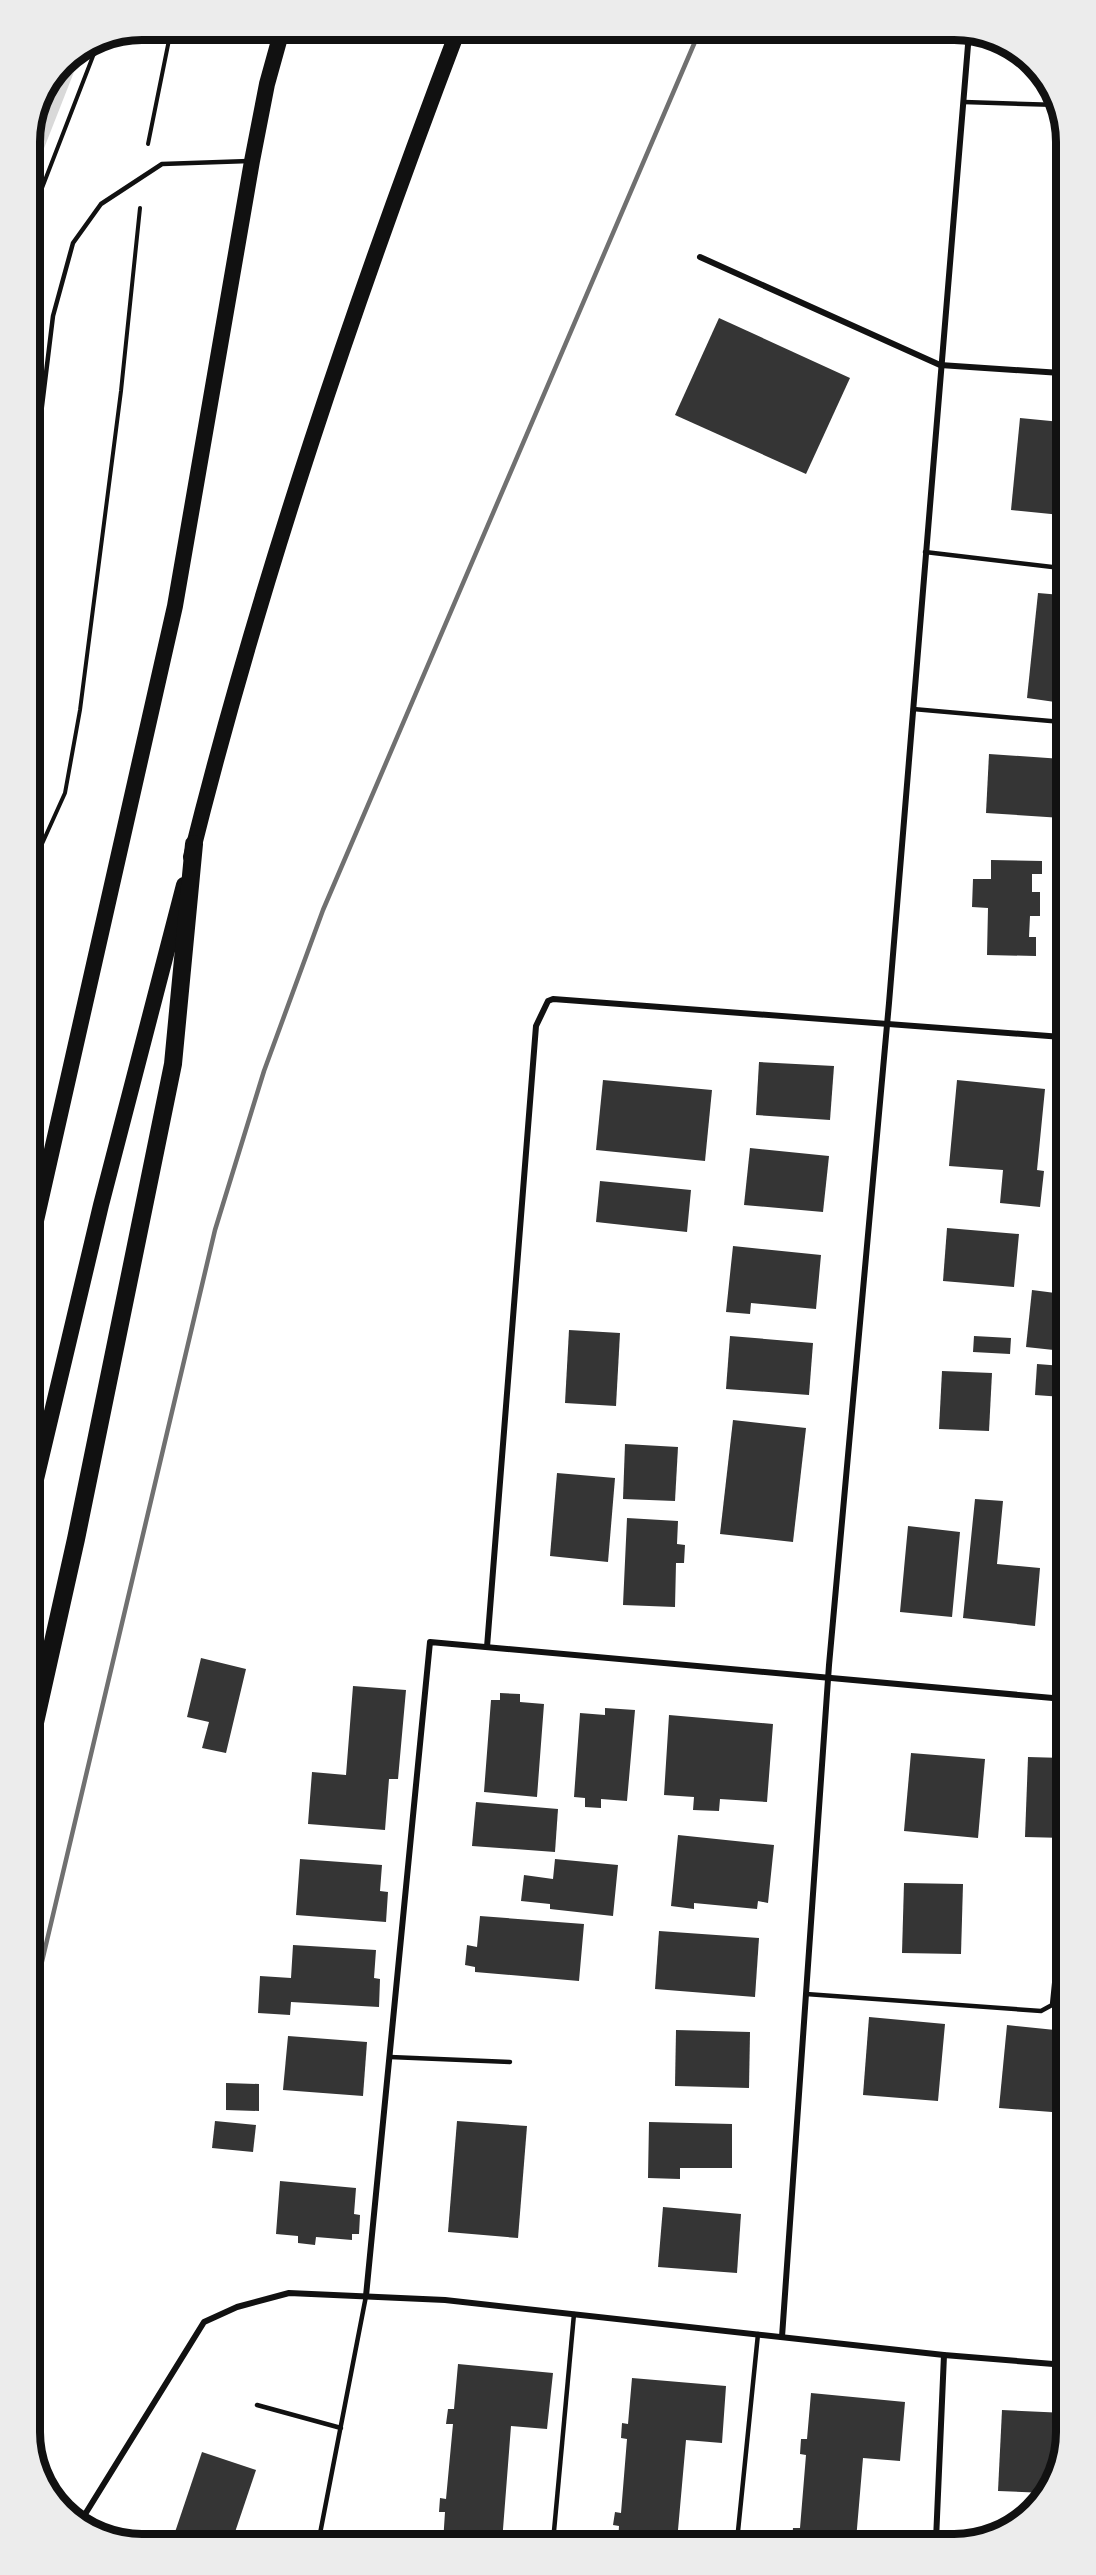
<svg xmlns="http://www.w3.org/2000/svg" width="1096" height="2575" font-family="'Fira Sans Condensed',sans-serif">
  <style>
    .water { fill: #d9d9d9 }
    .building { fill: #353535 }
    .lines { fill: none; stroke-linecap: round; stroke-linejoin: round }
    .path { stroke: #111; stroke-width: 4 }
    .service { stroke: #111; stroke-width: 4.5 }
    .minor { stroke: #111; stroke-width: 6 }
    .trunk { stroke: #111; stroke-width: 16 }
    .motorway { stroke: #111; stroke-width: 18 }
    .rail { stroke: #707070; stroke-width: 4.5 }
    .rim { fill: none; stroke: #111; stroke-width: 8 }
  </style>
  <rect width="100%" height="100%" fill="#fff"/>
  <!-- water -->
  <polygon class="water" points="83,49 30,184 30,135 63,63"/>
  <!-- building -->
  <g class="building">
    <polygon points="719,318 850,378 806,474 675,415"/>
    <polygon points="1020,418 1061,422 1061,515 1011,510"/>
    <polygon points="1038,593 1061,595 1062,703 1027,698"/>
    <polygon points="989,754 1062,759 1062,818 986,813"/>
    <polygon points="991,860 1042,861 1042,874 1032,874 1032,892 1040,892 1040,916 1030,916 1029,937 1036,937 1036,956 987,955 988,908 972,907 973,879 991,879"/>
    <polygon points="759,1062 834,1066 830,1120 756,1115"/>
    <polygon points="603,1080 712,1090 705,1161 596,1150"/>
    <polygon points="957,1080 1045,1089 1037,1170 1044,1171 1040,1207 1000,1203 1003,1170 949,1166"/>
    <polygon points="750,1148 829,1156 823,1212 744,1205"/>
    <polygon points="600,1181 691,1190 687,1232 596,1222"/>
    <polygon points="947,1228 1019,1234 1014,1287 943,1281"/>
    <polygon points="733,1246 821,1255 816,1309 751,1303 750,1314 726,1312"/>
    <polygon points="1032,1290 1063,1294 1063,1351 1026,1347"/>
    <polygon points="569,1330 620,1333 616,1406 565,1403"/>
    <polygon points="730,1336 813,1343 809,1395 726,1389"/>
    <polygon points="974,1336 1011,1338 1010,1354 973,1352"/>
    <polygon points="1037,1364 1063,1366 1063,1397 1035,1395"/>
    <polygon points="942,1371 992,1373 989,1431 939,1429"/>
    <polygon points="733,1420 806,1428 793,1542 720,1534"/>
    <polygon points="625,1444 678,1447 675,1501 623,1499"/>
    <polygon points="557,1473 615,1478 608,1562 550,1556"/>
    <polygon points="975,1499 1003,1501 997,1564 1040,1568 1035,1626 963,1618"/>
    <polygon points="627,1518 678,1521 677,1544 685,1545 684,1563 676,1563 675,1607 623,1605"/>
    <polygon points="908,1526 960,1532 952,1617 900,1612"/>
    <polygon points="201,1658 246,1669 226,1753 202,1748 209,1722 187,1717"/>
    <polygon points="353,1686 406,1690 398,1779 389,1779 385,1830 308,1824 312,1772 346,1775"/>
    <polygon points="500,1693 520,1694 520,1702 544,1704 537,1797 484,1792 491,1700 500,1700"/>
    <polygon points="605,1708 635,1710 627,1801 601,1799 601,1808 585,1807 585,1798 574,1797 580,1713 605,1715"/>
    <polygon points="669,1715 773,1724 767,1802 720,1799 719,1811 693,1810 694,1797 664,1795"/>
    <polygon points="911,1753 985,1759 978,1838 904,1831"/>
    <polygon points="1028,1757 1064,1758 1065,1838 1025,1837"/>
    <polygon points="476,1802 558,1809 555,1852 472,1846"/>
    <polygon points="678,1835 774,1845 768,1903 758,1901 757,1909 694,1903 694,1909 671,1906"/>
    <polygon points="300,1859 382,1865 380,1891 388,1892 386,1922 296,1915"/>
    <polygon points="555,1859 618,1865 613,1916 550,1909 550,1904 521,1901 524,1875 553,1879"/>
    <polygon points="904,1883 963,1884 961,1954 902,1953"/>
    <polygon points="480,1916 584,1924 579,1981 475,1972 475,1967 465,1965 467,1945 477,1947"/>
    <polygon points="659,1931 759,1938 755,1997 655,1989"/>
    <polygon points="293,1945 376,1950 374,1978 380,1979 379,2007 291,2002 290,2015 258,2013 260,1976 291,1978"/>
    <polygon points="869,2017 945,2024 938,2101 863,2095"/>
    <polygon points="1007,2025 1065,2031 1065,2113 999,2108"/>
    <polygon points="676,2030 750,2032 749,2088 675,2086"/>
    <polygon points="288,2036 367,2042 363,2096 283,2090"/>
    <polygon points="226,2083 259,2084 259,2111 226,2110"/>
    <polygon points="215,2121 256,2125 253,2152 212,2148"/>
    <polygon points="457,2121 527,2126 518,2238 448,2232"/>
    <polygon points="649,2122 732,2124 732,2168 680,2168 680,2179 648,2178"/>
    <polygon points="280,2181 356,2188 354,2214 360,2215 359,2234 352,2234 352,2240 316,2237 315,2245 298,2243 298,2236 276,2234"/>
    <polygon points="663,2207 741,2214 737,2273 658,2267"/>
    <polygon points="458,2364 553,2373 547,2429 511,2426 502,2542 443,2543 445,2512 439,2512 440,2498 446,2499 453,2424 446,2424 448,2409 454,2409"/>
    <polygon points="632,2378 726,2386 722,2443 686,2440 677,2541 618,2542 619,2526 613,2525 615,2512 621,2513 627,2439 621,2438 622,2423 628,2424"/>
    <polygon points="811,2393 905,2402 900,2461 863,2458 856,2540 792,2540 793,2528 800,2528 806,2455 800,2454 801,2439 807,2439"/>
    <polygon points="1002,2410 1066,2413 1066,2433 1046,2493 998,2491"/>
    <polygon points="202,2452 256,2470 231,2544 171,2544"/>
  </g>
  <g class="lines">
    <!-- path -->
    <g class="path">
      <polyline points="148,144 171,30"/>
      <polyline points="30,219 100,38"/>
      <polyline points="32,866 65,793 80,710 121,391 140,208"/>
    </g>
    <!-- service -->
    <g class="service">
      <polyline points="964,102 1059,105"/>
      <polyline points="31,496 53,316 73,243 101,204 162,164 249,161"/>
      <polyline points="925,552 1061,568"/>
      <polyline points="913,709 1062,722"/>
      <polyline points="33,1160 42,1172"/>
      <polyline points="806,1994 1041,2011 1052,2005 1055,1975"/>
      <polyline points="390,2057 510,2062"/>
      <polyline points="257,2405 341,2428"/>
      <polyline points="737,2541 758,2334"/>
      <polyline points="553,2542 574,2314"/>
      <polyline points="318,2544 366,2296"/>
    </g>
    <!-- minor -->
    <g class="minor">
      <polyline points="700,257 940,365 1061,373"/>
      <polyline points="487,1647 536,1026 548,1001 553,999 1062,1037"/>
      <polyline points="366,2296 430,1642 1064,1699"/>
      <polyline points="782,2337 829,1665 889,1003 969,33"/>
      <polyline points="79,2524 204,2322 237,2307 289,2293 445,2300 944,2355 1066,2365"/>
      <polyline points="936,2540 944,2355"/>
    </g>
    <!-- trunk -->
    <g class="trunk">
      <path d="M191,857C261,576 355,301 458,30"/>
      <polyline points="33,1234 175,606 252,161 267,84 282,30"/>
      <polyline points="33,1492 101,1205 184,885"/>
    </g>
    <!-- motorway -->
    <polyline class="motorway" points="34,1727 76,1539 173,1064 194,844"/>
    <!-- rail -->
    <polyline class="rail" points="35,1991 215,1230 264,1071 323,910 700,30"/>
  </g>
  <!-- crop -->
  <path d="M0 0H1096V2575H0ZM142 40H954A102 102 0 0 1 1056 142V2432A102 102 0 0 1 954 2534H142A102 102 0 0 1 40 2432V142A102 102 0 0 1 142 40Z" fill="#ececec" fill-rule="evenodd"/>
  <path class="rim" d="M142 40H954A102 102 0 0 1 1056 142V2432A102 102 0 0 1 954 2534H142A102 102 0 0 1 40 2432V142A102 102 0 0 1 142 40Z"/>
</svg>
